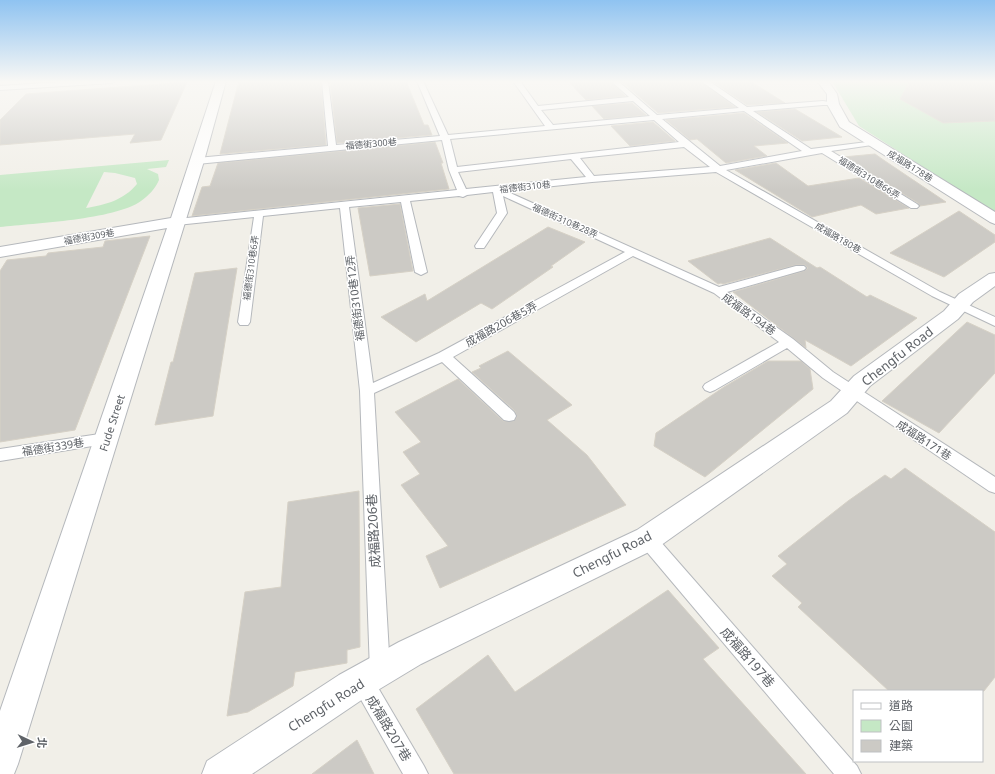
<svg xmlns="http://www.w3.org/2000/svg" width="995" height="774" font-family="'Noto Sans','Noto Sans TC',sans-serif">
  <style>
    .green { fill: #c5e8c5; fill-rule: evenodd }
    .building { fill: #cccac5; stroke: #d6d1c6 }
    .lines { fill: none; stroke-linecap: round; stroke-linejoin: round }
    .lane-casing { stroke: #b5b8bc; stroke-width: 2 }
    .street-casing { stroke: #b5b8bc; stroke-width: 2 }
    .lane { fill: #fff; fill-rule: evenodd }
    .street { fill: #fff; fill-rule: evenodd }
    .labels { text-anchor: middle; stroke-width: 3; stroke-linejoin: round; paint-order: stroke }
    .far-street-label { font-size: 9px; fill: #5f6368; stroke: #fff }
    .street-label { font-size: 11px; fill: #5f6368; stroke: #fff }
    .near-street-label { font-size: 13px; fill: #5f6368; stroke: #fff }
  </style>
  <rect width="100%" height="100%" fill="#f1efe8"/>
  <!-- green -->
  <g class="green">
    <polygon points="832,81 995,81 995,213 859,126"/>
    <path d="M169,160L166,167L147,169L158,174L159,180C155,189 149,195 141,201C114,220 35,223 0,227V175ZM104,172L115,173L135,178L137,184C124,200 105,205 86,208Z"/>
  </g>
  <!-- building -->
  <g class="building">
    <polygon points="239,81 321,81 326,145 220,154"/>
    <polygon points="330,81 406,81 424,125 428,125 432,135 337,143"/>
    <polygon points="568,81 610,81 625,96 586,100"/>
    <polygon points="621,81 700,81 735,107 658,113"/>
    <polygon points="712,81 750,81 785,103 747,105"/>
    <polygon points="910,81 995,81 995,121 943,123 900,99"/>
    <polygon points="187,82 161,140 130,143 135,134 0,145 0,120 26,94"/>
    <polygon points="632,103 646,115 604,119 592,106"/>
    <polygon points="795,109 842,137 802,141 757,112"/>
    <polygon points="744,113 788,143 754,146 767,156 726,163 697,139 690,140 666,120"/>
    <polygon points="653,122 675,141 630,146 611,126"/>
    <polygon points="435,142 443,163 441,163 449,189 192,216 202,187 210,186 218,163"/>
    <polygon points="875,154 885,161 946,202 920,206 918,203 843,157"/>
    <polygon points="776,163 808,186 859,178 909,208 876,214 861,205 812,217 735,170"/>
    <polygon points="400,204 413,271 370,276 358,208"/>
    <polygon points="959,211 995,235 995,242 944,277 890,253"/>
    <polygon points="548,227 585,242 551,266 553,267 492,309 481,303 416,342 381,317 425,294 427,301"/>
    <polygon points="150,236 75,430 0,442 0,271 7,260 46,256 48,253 103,247 105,241"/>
    <polygon points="770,238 817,268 820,267 867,297 870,295 917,318 851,366 805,340 806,348 733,292 804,271 808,268 805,265 796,265 723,284 721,283 718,284 688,261"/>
    <polygon points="237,268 213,416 155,425 171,362 173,362 195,273"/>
    <polygon points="967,322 995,335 995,373 939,433 882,401"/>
    <polygon points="508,351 572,405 547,420 587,455 626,505 440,588 426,556 448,546 401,485 420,474 403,452 421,442 395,412 458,379 503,421 514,421 517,417 515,411 472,372 481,368 479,366"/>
    <polygon points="768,361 801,361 810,369 813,389 705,477 654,446 656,433 724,387"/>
    <polygon points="905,468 995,532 995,677 984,691 889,691 798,607 802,603 772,576 787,564 778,556 848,501 885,475 891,479"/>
    <polygon points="359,491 360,647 347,650 347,663 295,672 293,686 248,712 227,716 245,592 281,587 288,502"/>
    <polygon points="668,590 719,648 703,659 806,774 454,774 416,709 488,655 515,692"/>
    <polygon points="357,740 374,774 312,774"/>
  </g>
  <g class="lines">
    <!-- lane casing -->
    <g class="lane-casing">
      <g id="lane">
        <polygon points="76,81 115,81 112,83 0,90 0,86"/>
        <path d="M322,81H328L336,145L440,136L417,81H423L448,135L545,126L513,81H520L538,106L629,97L611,81H618L657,115L739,108L701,81H709L747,107L823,101L835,103V105H823L753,111L811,149L875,141V145H872L831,151L917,204L919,206L917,208H911L822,153L726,170L940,292L995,317V326L932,296L716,172L592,182L506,191L719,287L796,266H804L806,268L804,270L727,292L793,339L833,372L995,477V493L989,491L823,378L787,348L715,390L710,392L705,390L703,387L705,384L779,342L714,293L633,256L453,357L514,412L516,416L514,420L509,421L504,420L442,362L374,393L390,671L387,678L380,681L373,678L370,671L360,391L340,208L263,216L250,322L248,325H240L238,322L254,217L177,225L172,222L177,219L457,190L449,170L442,140L197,164L193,161L197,158L328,146ZM633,101L650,116L553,125L541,110ZM744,111L802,151L720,166L662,119ZM654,120L679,142L457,167L450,139ZM684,147L710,167L594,176L580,158ZM571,159L586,177L466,189L458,172ZM493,192L497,213L475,246L476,248H484L507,213L503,196L625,252L439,353L373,383L349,207L401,202L415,272L421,275L427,272L410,201L459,196L463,197L467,195Z"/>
        <polygon points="106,433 111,435 114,439 111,443 0,461 0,449"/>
        <polygon points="647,531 653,533 857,766 861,774 834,774 641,545 638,539 641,533"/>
        <polygon points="362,671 370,674 424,766 428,774 403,774 351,682 354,674"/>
      </g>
    </g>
    <!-- street casing -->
    <g class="street-casing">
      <g id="street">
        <polygon points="216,81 226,81 204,161 18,764 14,774 0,774 0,711 167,228 0,257 0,247 171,218"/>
        <polygon points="817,81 828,81 837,94 839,104 849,122 995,212 995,224 990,222 840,127 827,104 827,94"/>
        <polygon points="995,273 995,286 973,302 958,319 870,386 847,413 657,548 421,664 363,699 252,774 202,774 207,761 339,675 399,642 637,530 831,401 854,376 944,311 959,294 989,274"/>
      </g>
    </g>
    <!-- lane -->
    <use href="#lane" class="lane"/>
    <!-- street -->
    <use href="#street" class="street"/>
  </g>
  <!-- sky -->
  <linearGradient id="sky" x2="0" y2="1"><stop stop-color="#8fc3f1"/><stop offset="0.43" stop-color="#f9f8f5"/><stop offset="1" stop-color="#f9f8f5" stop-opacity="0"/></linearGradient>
  <rect width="995" height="190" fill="url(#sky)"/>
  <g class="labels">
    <!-- far-street labels -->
    <g class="far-street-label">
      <text transform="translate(371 144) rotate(-5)" y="3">福德街300巷</text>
      <text transform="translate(910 166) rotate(32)" y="3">成福路178巷</text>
      <text transform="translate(869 178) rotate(32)" y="3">福德街310巷66弄</text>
      <text transform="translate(525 187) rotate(-6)" y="3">福德街310巷</text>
      <text transform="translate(565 221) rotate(24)" y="3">福德街310巷28弄</text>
      <text transform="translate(89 237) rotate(-10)" y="3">福德街309巷</text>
      <text transform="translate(838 238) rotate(30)" y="3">成福路180巷</text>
      <text transform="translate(251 268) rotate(-82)" y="3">福德街310巷6弄</text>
    </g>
    <!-- street labels -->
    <g class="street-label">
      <text transform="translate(355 298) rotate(-97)" y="4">福德街310巷12弄</text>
      <text transform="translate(749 314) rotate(36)" y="4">成福路194巷</text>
      <text transform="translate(501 324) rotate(-29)" y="4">成福路206巷5弄</text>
      <text transform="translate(112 423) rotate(-72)" y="4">Fude Street</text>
      <text transform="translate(924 440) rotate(33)" y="4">成福路171巷</text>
      <text transform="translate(53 447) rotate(-9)" y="4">福德街339巷</text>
    </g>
    <!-- near-street labels -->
    <g class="near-street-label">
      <text transform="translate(897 356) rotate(-38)" y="5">Chengfu Road</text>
      <text transform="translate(373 531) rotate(-93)" y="5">成福路206巷</text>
      <text transform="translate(612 554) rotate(-27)" y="5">Chengfu Road</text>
      <text transform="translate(748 657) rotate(49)" y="5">成福路197巷</text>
      <text transform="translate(326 705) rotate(-32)" y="5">Chengfu Road</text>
      <text transform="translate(389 728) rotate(59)" y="5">成福路207巷</text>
    </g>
  </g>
  <!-- legend -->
  <rect x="853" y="690" width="130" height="72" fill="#ffffff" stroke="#bfc1c3"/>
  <rect x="861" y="703" width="20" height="6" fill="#ffffff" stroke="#bfc1c3"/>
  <text x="889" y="710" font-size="12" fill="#5f6368">道路</text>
  <rect x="861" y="720" width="20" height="12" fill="#c5e8c5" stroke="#bfc1c3"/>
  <text x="889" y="730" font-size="12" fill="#5f6368">公園</text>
  <rect x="861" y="740" width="20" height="12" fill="#cccac5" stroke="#bfc1c3"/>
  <text x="889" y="750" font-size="12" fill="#5f6368">建築</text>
  <!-- north arrow -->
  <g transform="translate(32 742) rotate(94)" stroke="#ffffff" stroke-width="3" paint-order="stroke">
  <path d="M0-3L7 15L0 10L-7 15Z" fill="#5f6368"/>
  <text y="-6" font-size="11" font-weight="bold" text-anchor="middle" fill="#5f6368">北</text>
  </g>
</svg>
